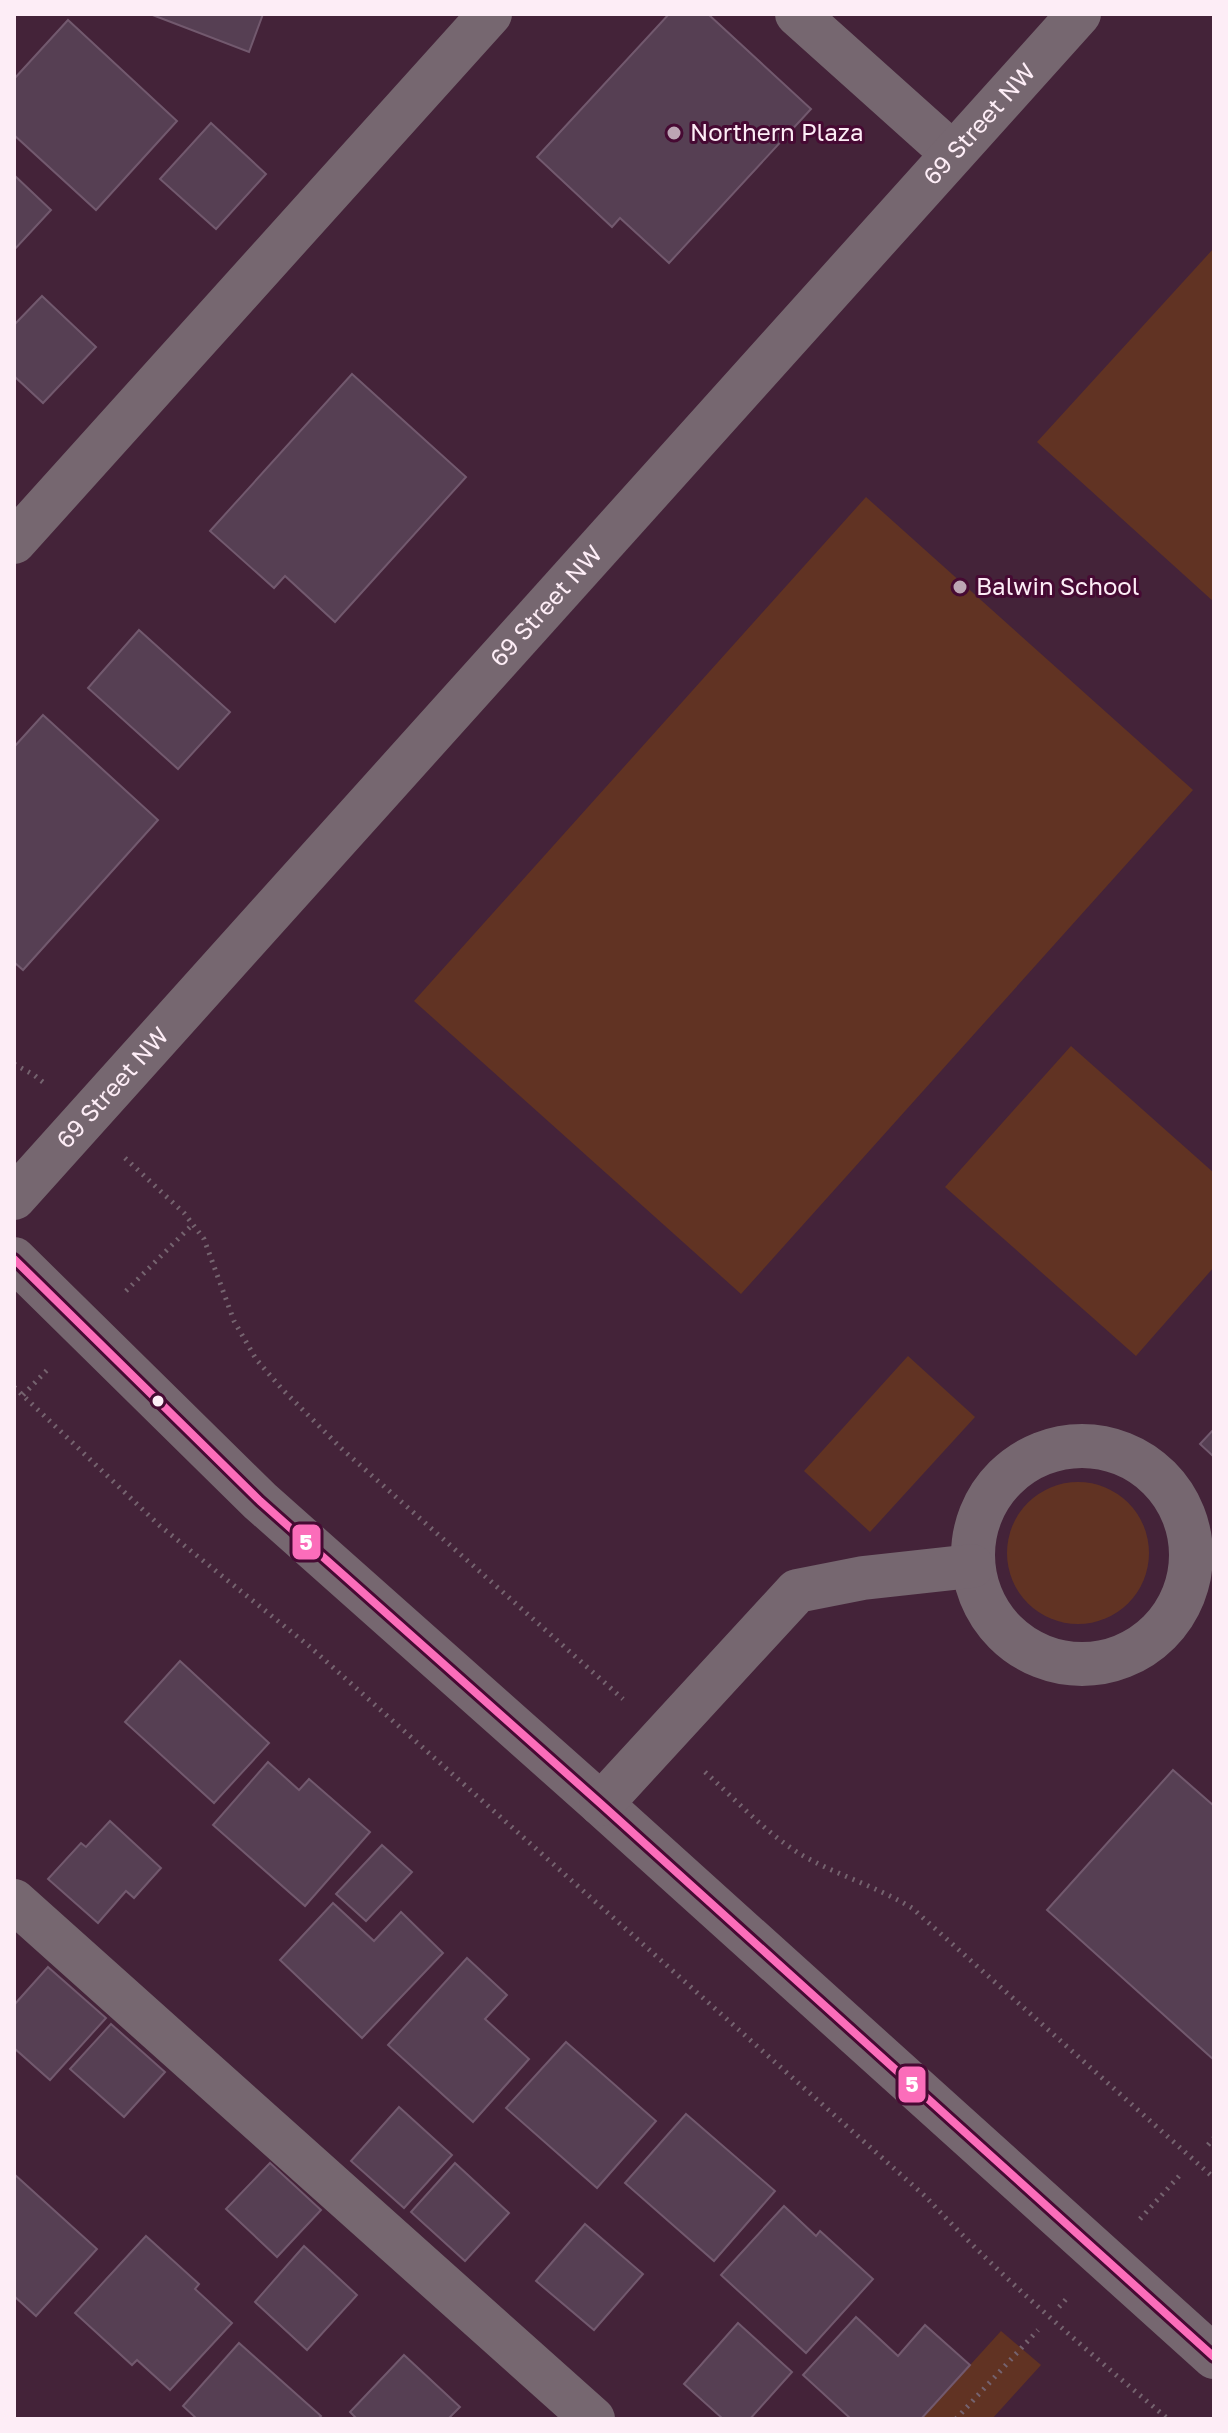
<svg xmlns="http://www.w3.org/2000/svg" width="1228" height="2433" font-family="'Golos Text',sans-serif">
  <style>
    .green { fill: #613323 }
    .building { fill: #563f53; stroke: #72596e; stroke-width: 2 }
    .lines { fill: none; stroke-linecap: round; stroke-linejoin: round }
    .path { stroke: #75636f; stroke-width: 5; stroke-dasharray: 2 6; stroke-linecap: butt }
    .minor { stroke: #766770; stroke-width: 44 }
    .bus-1-casing { stroke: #460a33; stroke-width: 14 }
    .bus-1 { stroke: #fb6dba; stroke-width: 8 }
    .poi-dot { fill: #bca6b4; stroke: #460a33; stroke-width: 3 }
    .bus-dot { fill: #fdedf6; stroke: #460a33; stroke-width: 3 }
    .labels { text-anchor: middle; stroke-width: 6; stroke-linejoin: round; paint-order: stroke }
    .street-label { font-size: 24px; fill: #fdedf6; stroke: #460a33 }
    .poi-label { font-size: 24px; fill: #fdedf6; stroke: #460a33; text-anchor: start }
    .line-badge { stroke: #460a33; stroke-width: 3 }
    .badge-label { font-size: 22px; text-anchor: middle; font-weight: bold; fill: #fff }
  </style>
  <rect width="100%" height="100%" fill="#442339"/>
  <!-- green -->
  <g class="green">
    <polygon points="1214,248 1214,602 1037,442"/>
    <polygon points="866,497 1193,790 741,1294 414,1001"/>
    <polygon points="1071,1046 1214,1173 1214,1267 1136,1356 945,1187"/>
    <polygon points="908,1356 975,1417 870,1532 804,1471"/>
    <circle cx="1078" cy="1553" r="71"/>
    <polygon points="1001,2331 1041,2365 992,2419 921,2419"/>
  </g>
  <!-- building -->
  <g class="building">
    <polygon points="150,14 263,14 249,52"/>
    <polygon points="669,14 708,14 811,109 669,263 620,218 612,227 537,157"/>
    <polygon points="68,20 177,121 96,210 14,135 14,79"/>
    <polygon points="211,123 266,174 216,229 160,179"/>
    <polygon points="14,175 51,210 14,250"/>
    <polygon points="42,296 96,347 43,403 14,376 14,325"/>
    <polygon points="352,374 466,477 335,622 285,576 274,588 210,531"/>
    <polygon points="139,630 230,712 178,769 88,688"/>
    <polygon points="43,715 158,820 23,970 14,962 14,747"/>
    <polygon points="1214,1429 1214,1457 1200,1444"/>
    <polygon points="180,1661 269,1743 214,1803 125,1722"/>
    <polygon points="268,1762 299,1790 309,1779 370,1832 305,1906 213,1825"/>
    <polygon points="1173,1770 1214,1806 1214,2060 1047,1910"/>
    <polygon points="110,1821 161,1868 134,1898 126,1891 98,1923 48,1879 81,1843 86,1847"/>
    <polygon points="382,1845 412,1872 366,1921 336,1894"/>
    <polygon points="333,1903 374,1941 401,1912 443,1953 362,2038 280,1960"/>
    <polygon points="467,1958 507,1995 485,2019 529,2059 473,2122 388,2045"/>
    <polygon points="48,1967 106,2018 50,2080 14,2048 14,2005"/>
    <polygon points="111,2024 165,2072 124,2117 70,2069"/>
    <polygon points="566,2042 656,2121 597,2188 506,2108"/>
    <polygon points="399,2107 452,2155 404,2208 351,2161"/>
    <polygon points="686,2114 775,2191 714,2261 625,2183"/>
    <polygon points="270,2163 321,2210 277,2257 226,2209"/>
    <polygon points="455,2163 509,2213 465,2261 411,2212"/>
    <polygon points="14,2174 97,2249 36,2316 14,2296"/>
    <polygon points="784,2206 816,2236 820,2231 873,2279 806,2353 721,2275"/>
    <polygon points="585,2224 643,2274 594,2330 536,2281"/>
    <polygon points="146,2236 199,2284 195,2289 232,2323 170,2390 137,2360 132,2365 75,2313"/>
    <polygon points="304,2246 357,2295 307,2350 255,2302"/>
    <polygon points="856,2317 898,2356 925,2325 970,2365 921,2419 851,2419 803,2375"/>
    <polygon points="738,2323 792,2372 750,2419 723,2419 684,2384"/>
    <polygon points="239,2343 321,2416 318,2419 197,2419 183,2406"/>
    <polygon points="404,2355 460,2407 448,2419 357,2419 350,2412"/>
  </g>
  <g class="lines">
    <!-- path -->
    <g class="path">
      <polyline points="14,1064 34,1075 44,1083"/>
      <polyline points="125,1158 184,1213 204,1239 234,1321 256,1359 282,1389 342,1449 623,1699"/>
      <polyline points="126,1291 193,1224"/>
      <path d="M14,1387L160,1526L309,1646L926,2197C1001,2278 1084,2348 1168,2419"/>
      <polyline points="23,1395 48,1369"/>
      <path d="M705,1772C736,1800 765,1832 800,1854C836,1875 876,1886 912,1908L1214,2178"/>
      <polyline points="1208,2145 1214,2138"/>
      <polyline points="1140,2219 1180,2175"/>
      <polyline points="1059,2307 1068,2297"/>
      <polyline points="956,2419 1038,2330"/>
    </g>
    <!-- minor -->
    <g class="minor">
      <polyline points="797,14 952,153"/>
      <polyline points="14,542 490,14"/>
      <path id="s1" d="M14,1198L1079,14"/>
      <polyline points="14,1259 260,1501 601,1804 1214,2357"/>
      <circle cx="1082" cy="1555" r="109"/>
      <polyline points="601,1804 797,1591 863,1578 972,1566"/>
      <polyline points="14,1901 593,2419"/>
    </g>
    <!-- bus-1 casing -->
    <g class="bus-1-casing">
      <polyline id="bus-1" points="14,1259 260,1501 601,1804 1214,2357"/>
    </g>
    <!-- bus-1 -->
    <use href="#bus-1" class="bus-1"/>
  </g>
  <!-- markers -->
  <g class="poi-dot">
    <circle cx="674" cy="133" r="8"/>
    <circle cx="960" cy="587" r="8"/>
  </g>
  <circle class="bus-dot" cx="158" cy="1401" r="7"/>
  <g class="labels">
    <!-- street labels -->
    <g class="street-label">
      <text dy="8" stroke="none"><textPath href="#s1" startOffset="1444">69 Street NW</textPath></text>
      <text dy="8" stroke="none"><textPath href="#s1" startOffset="796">69 Street NW</textPath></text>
      <text dy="8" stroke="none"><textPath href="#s1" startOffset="148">69 Street NW</textPath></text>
    </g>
    <!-- poi labels -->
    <g class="poi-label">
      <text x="690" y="141">Northern Plaza</text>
      <text x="976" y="595">Balwin School</text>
    </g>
  </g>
  <g class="line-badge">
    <rect x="291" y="1523" width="31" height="38" rx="8" fill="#fb6dba"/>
    <rect x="897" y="2065" width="30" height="39" rx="8" fill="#fb6dba"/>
  </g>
  <g class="badge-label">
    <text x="306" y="1550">5</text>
    <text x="912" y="2092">5</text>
  </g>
  <!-- border -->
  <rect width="1228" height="2433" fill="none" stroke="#fdedf6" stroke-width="32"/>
</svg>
